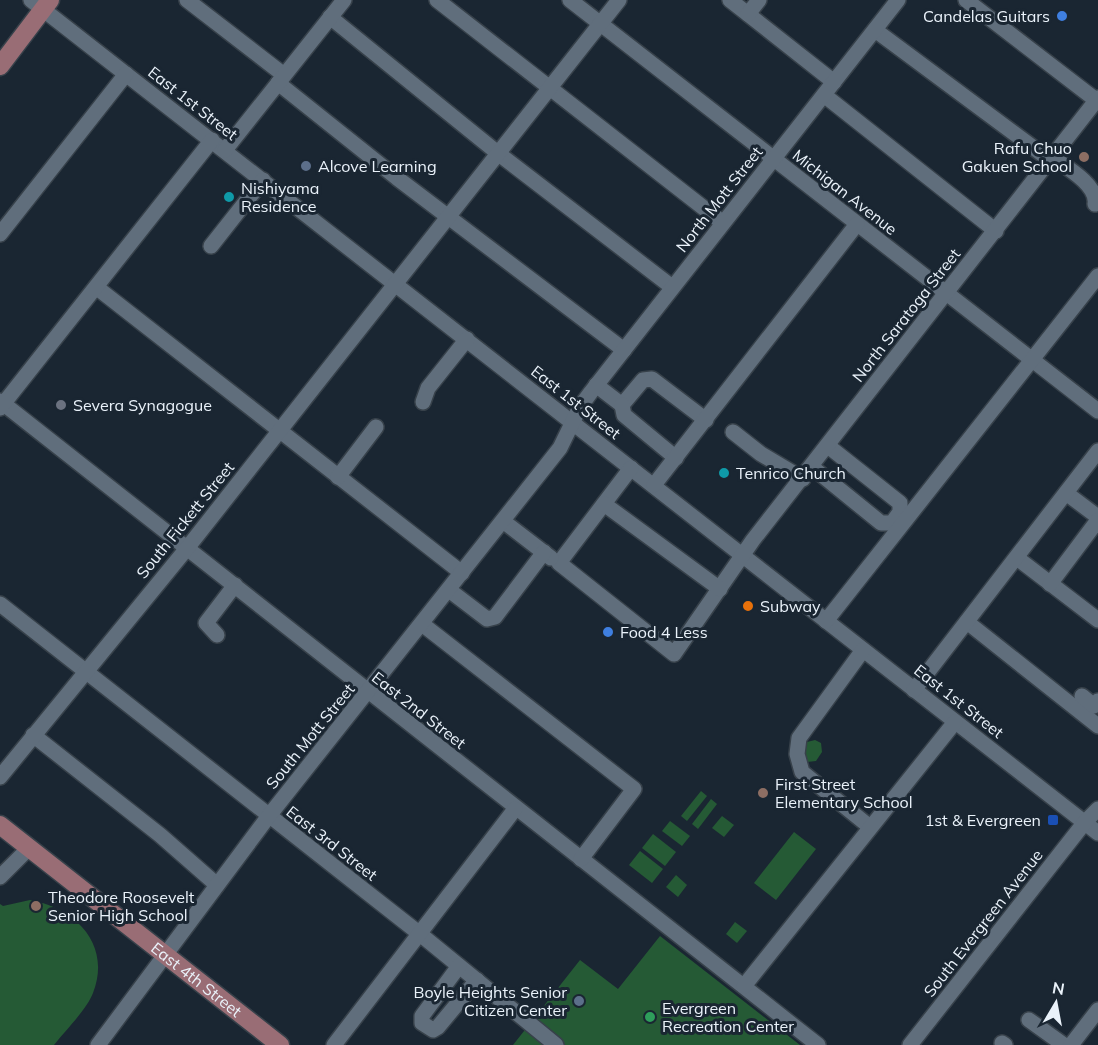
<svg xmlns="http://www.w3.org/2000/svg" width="1098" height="1045" font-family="Mulish,sans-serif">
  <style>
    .green { fill: #255a35 }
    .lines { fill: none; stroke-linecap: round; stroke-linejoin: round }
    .minor-casing { stroke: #37414a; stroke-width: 18 }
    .major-casing { stroke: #37414a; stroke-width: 21 }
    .minor { stroke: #606e7c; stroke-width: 15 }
    .major { stroke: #996d75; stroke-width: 18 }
    .shop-dot { fill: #3f7fe0; stroke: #1a2632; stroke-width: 2 }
    .education-dot { fill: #8d6e63; stroke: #1a2632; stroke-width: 2 }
    .service-dot { fill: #5c6f8a; stroke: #1a2632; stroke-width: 2 }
    .culture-dot { fill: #0f9aa8; stroke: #1a2632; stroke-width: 2 }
    .worship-dot { fill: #6b7280; stroke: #1a2632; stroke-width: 2 }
    .food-dot { fill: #e8710a; stroke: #1a2632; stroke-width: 2 }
    .transit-dot { fill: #1a4fb4; stroke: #1a2632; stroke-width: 2 }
    .leisure-dot { fill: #2e9e5b; stroke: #1a2632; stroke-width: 2 }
    .labels { text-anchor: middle; stroke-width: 6; stroke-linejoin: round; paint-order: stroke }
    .poi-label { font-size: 16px; fill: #eaf2fa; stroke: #1a2632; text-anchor: start }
    .street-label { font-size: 16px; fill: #eaf2fa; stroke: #1a2632 }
  </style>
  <rect width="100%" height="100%" fill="#1a2632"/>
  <!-- green -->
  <g class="green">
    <polygon points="815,740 821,743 822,752 816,761 807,762 801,752 807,742"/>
    <polygon points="701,791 707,796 687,821 681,816"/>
    <polygon points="711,799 717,804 698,829 692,824"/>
    <polygon points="722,816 734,825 724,837 712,828"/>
    <polygon points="670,821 690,836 682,846 662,831"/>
    <polygon points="794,832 816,849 776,900 754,883"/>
    <polygon points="653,834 676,852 665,866 642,848"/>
    <polygon points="640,851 663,869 652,883 629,865"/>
    <polygon points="676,875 687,885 678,897 666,887"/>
    <path d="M30,900C75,908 112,944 93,993C87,1009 65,1031 54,1045H0V904L3,906Z"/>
    <polygon points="735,922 747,931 737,943 726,934"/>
    <polygon points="660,936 800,1045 513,1045 580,960 618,989"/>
  </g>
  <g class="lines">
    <!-- minor casing -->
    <g class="minor-casing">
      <g id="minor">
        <polyline points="31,0 1098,833"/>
        <polyline points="187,0 284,75"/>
        <polyline points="437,0 723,223"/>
        <polyline points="570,0 1098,411"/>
        <polyline points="730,0 834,82"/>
        <polyline points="966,0 1096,100"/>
        <polyline points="748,14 759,0"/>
        <polyline points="330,17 499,154 672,287"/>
        <polyline points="875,30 1050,160"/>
        <polyline points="278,83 397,178 624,350"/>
        <polyline points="824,95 996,231"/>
        <polyline points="225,150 344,0"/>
        <path d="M1052,157C1066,167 1098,185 1095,204"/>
        <polyline points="0,234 126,74"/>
        <polyline points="211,246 263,180"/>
        <polyline points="96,287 462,573"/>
        <polyline points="596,385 622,405 643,380 652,379 706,420"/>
        <polyline points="0,401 818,1045"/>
        <polyline points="423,402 428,388 467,339"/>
        <polyline points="622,405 624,415 676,458"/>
        <polyline points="0,408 212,140"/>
        <polyline points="733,432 761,454 803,479"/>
        <polyline points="812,467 881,523 892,523 900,512 900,503 828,446"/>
        <polyline points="631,468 559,563 674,654 753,540 1098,98"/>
        <polyline points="338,477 376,427"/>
        <polyline points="654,485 857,224"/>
        <polyline points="1066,493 1098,517"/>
        <polyline points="604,504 720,589"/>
        <polyline points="503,521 551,558"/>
        <polyline points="1017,558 1098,620"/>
        <polyline points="1050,584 1098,520"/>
        <polyline points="449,590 487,619 495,617 544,552"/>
        <polyline points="0,604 420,934 556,1045"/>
        <polyline points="826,621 1098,276"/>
        <polyline points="967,622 1098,726"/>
        <polyline points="422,624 634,789 581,859"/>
        <polyline points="217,635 206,623 235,585"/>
        <polyline points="863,650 799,738 797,754 802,772 870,827"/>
        <polyline points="914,690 1098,451"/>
        <polyline points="1082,696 1094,706 1098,701"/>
        <polyline points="33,735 160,835 217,885"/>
        <polyline points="0,777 188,547 619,0"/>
        <polyline points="0,877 29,848"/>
        <polyline points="459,966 422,1016 422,1023 433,1030 438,1027 477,980"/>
        <polyline points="744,986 955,722"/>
        <polyline points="1029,1020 1064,1045"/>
        <polyline points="1002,1043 1005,1045"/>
        <polyline points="98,1045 268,817 560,448 580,407 591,392 898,0"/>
        <polyline points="334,1045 515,809"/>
        <polyline points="910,1045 1085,822 1098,809"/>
        <polyline points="1071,1045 1098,1010"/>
      </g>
    </g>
    <!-- major casing -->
    <g class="major-casing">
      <g id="major">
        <polyline points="0,66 50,0"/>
        <path id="s1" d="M0,825L280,1045"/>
      </g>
    </g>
    <!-- minor -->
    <use href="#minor" class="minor"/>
    <!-- major -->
    <use href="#major" class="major"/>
  </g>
  <!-- markers -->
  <g class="shop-dot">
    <circle cx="1062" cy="16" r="6"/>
    <circle cx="608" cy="632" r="6"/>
  </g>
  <g class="education-dot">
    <circle cx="1084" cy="157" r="6"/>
    <circle cx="763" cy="793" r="6"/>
    <circle cx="36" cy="906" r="6"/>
  </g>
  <g class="service-dot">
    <circle cx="306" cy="166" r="6"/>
    <circle cx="579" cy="1001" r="6"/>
  </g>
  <g class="culture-dot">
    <circle cx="229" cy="197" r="6"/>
    <circle cx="724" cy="473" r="6"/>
  </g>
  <circle class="worship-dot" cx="61" cy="405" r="6"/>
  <circle class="food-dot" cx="748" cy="606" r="6"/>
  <rect class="transit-dot" x="1047" y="814" width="12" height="12" rx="3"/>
  <circle class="leisure-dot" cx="650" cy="1017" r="6"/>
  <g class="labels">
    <!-- poi labels -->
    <g class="poi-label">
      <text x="1050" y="22" text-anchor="end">Candelas Guitars</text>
      <text x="1072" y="154" text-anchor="end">Rafu Chuo<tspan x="1072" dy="18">Gakuen School</tspan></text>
      <text x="318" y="172">Alcove Learning</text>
      <text x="241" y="194">Nishiyama<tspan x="241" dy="18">Residence</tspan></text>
      <text x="73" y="411">Severa Synagogue</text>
      <text x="736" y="479">Tenrico Church</text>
      <text x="760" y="612">Subway</text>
      <text x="620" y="638">Food 4 Less</text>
      <text x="775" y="790">First Street<tspan x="775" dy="18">Elementary School</tspan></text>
      <text x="1041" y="826" text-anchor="end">1st &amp; Evergreen</text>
      <text x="48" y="903">Theodore Roosevelt<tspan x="48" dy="18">Senior High School</tspan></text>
      <text x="567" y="998" text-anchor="end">Boyle Heights Senior<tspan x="567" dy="18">Citizen Center</tspan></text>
      <text x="662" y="1014">Evergreen<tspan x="662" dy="18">Recreation Center</tspan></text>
    </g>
    <!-- street labels -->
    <g class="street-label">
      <text transform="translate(193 103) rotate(38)" y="6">East 1st Street</text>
      <text transform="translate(845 192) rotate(38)" y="6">Michigan Avenue</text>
      <text transform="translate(719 199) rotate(-52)" y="6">North Mott Street</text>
      <text transform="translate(906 315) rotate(-52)" y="6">North Saratoga Street</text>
      <text transform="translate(576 402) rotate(38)" y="6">East 1st Street</text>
      <text transform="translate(185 520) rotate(-51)" y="6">South Fickett Street</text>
      <text transform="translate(959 701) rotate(38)" y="6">East 1st Street</text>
      <text transform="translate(419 710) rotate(38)" y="6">East 2nd Street</text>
      <text transform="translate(310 736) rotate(-51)" y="6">South Mott Street</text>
      <text transform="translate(332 843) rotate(38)" y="6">East 3rd Street</text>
      <text transform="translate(983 923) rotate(-52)" y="6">South Evergreen Avenue</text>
      <text dy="6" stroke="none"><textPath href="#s1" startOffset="250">East 4th Street</textPath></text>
    </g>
  </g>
  <!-- north arrow -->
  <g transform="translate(1056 1003) rotate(10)" stroke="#1a2632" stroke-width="4.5" paint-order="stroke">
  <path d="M0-4.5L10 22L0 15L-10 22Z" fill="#eaf2fa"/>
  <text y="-9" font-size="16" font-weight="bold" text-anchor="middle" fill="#eaf2fa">N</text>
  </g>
</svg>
